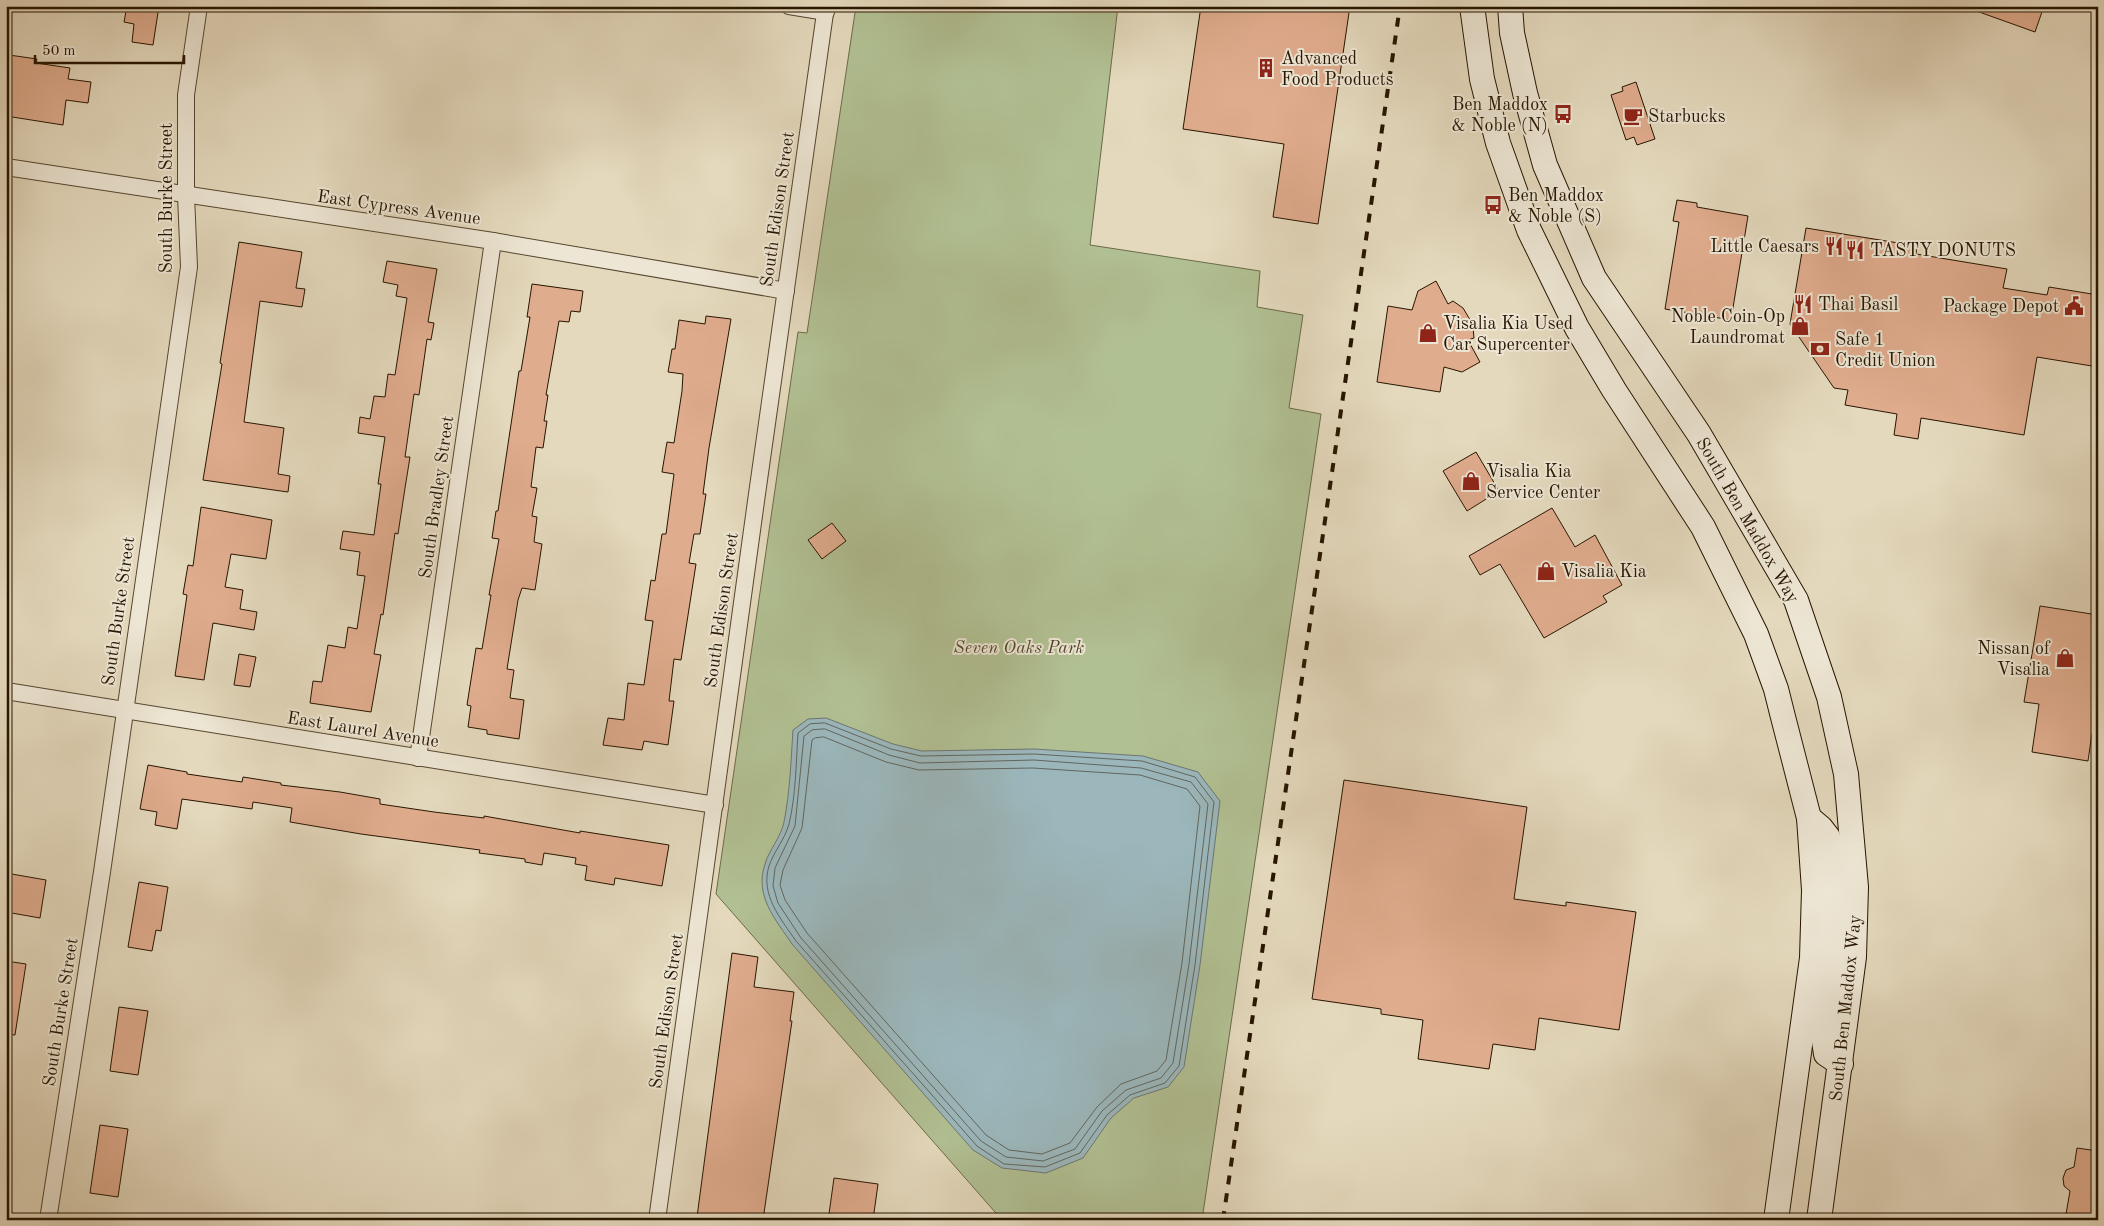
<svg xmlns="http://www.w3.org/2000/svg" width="2104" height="1226" font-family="'Old Standard TT',serif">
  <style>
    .green { fill: #b1c093; stroke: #6c6a4a }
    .water { fill: #9bb7bc; stroke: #6d7671 }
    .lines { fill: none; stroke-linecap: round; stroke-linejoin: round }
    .shore { stroke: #61665e; stroke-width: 1 }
    .building { fill: #e0ac8e; stroke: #271500 }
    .street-casing { stroke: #56462f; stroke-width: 18 }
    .secondary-casing { stroke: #271500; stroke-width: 26 }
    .street { stroke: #ede6d4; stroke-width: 16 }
    .secondary { stroke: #ede6d4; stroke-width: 24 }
    .rail { stroke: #271500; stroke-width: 4; stroke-dasharray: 9 9; stroke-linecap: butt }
    .labels { text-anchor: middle; stroke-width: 4; stroke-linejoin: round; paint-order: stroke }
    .poi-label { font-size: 18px; fill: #271500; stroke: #ede6d4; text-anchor: start }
    .street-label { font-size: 18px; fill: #271500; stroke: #ede6d4 }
    .park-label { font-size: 18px; font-style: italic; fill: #50482c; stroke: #ede6d4 }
  </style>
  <rect width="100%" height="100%" fill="#e4d9bd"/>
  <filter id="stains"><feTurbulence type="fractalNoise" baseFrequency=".004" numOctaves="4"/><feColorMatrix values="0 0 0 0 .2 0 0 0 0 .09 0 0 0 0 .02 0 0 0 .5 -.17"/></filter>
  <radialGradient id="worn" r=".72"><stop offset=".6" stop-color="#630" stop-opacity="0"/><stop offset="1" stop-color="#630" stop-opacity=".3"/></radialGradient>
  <!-- green -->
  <polygon class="green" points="856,6 1118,6 1090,245 1260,271 1257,307 1303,315 1289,408 1321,414 1202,1220 1002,1220 716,894 798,332 807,333"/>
  <!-- water -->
  <path class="water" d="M826,718L893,744L922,751L1034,749L1143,756L1198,772L1220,801L1200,965L1184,1067L1168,1087L1134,1098L1111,1118L1083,1158L1046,1173L1002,1168L973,1150L792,944C776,920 754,896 765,864C769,850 781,837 784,822C790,792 791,760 793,730L808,719Z"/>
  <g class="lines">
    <!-- shore -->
    <g class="shore">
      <path d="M825,723L891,749L921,756L1034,754L1142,761L1195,777L1214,802L1195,965L1179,1066L1165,1083L1130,1095L1107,1115L1080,1153L1045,1167L1004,1164L977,1146L796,941C781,919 760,895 769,866C774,851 785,839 789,824C796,795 796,763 798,733L810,724Z"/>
      <polygon points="825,729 889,755 920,763 1034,760 1141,768 1191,782 1208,804 1189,964 1173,1063 1161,1078 1126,1090 1102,1111 1075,1149 1043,1161 1006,1157 981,1141 801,938 778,903 773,886 775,868 795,826 804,736 812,730"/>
      <polygon points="824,737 886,762 919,770 1033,768 1140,775 1187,789 1200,806 1182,963 1166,1060 1157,1071 1121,1084 1097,1107 1070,1143 1042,1154 1009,1150 986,1135 807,933 785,900 780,885 783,870 802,828 812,740 815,738"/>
    </g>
  </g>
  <!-- building -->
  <g class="building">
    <polygon points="127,6 159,6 153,45 132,42 134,24 124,22"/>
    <polygon points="1201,6 1350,6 1318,224 1273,217 1284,144 1183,129"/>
    <polygon points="1968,6 2044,6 2035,32 1968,8"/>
    <polygon points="9,55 37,59 36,63 70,68 68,79 91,82 88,103 66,100 63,125 6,116 6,69"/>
    <polygon points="1636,82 1655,139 1637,145 1634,137 1626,140 1611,95 1623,91 1622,87"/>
    <polygon points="1677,200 1697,203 1697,207 1748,216 1731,320 1665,309 1679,222 1673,221"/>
    <polygon points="1806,228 1917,246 1916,254 2007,269 2003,288 2047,295 2049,287 2098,295 2098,367 2037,357 2024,435 1921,418 1918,439 1894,435 1897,414 1845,405 1848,390 1834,388 1790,324"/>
    <polygon points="239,242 302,252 296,288 305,289 302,307 260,301 244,422 284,428 278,474 290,476 288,492 203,480 222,364 220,363"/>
    <polygon points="387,261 437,269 428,322 434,323 431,340 427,339 419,395 414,394 405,457 410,457 405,488 398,534 395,533 383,615 381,614 374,654 381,655 371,712 310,703 313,681 322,682 328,645 345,648 348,627 357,629 365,576 357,575 360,552 340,549 343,531 374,535 381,484 378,484 385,437 358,433 360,417 370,419 374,396 385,397 388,374 395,375 407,298 396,296 398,285 383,282"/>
    <polygon points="1436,281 1448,304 1453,301 1463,308 1469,318 1473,327 1474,338 1468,340 1480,362 1462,372 1444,367 1440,392 1377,382 1388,306 1412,310 1418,291"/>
    <polygon points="532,284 583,291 580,312 571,311 569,322 559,321 546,395 548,395 544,421 547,421 543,448 536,447 531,487 537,488 532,516 537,517 534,542 542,544 535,590 522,588 518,600 507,669 514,670 510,698 524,700 519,739 487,734 487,730 468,727 471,706 467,705 476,648 482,649 491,595 489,595 499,539 492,538 496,511 498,511 519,371 521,371 530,317 527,317"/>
    <polygon points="706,316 731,319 709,448 703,494 706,494 700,534 694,534 689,563 696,564 681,660 674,659 669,701 674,701 668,745 644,741 642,750 603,745 608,718 624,720 628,683 644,685 653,621 645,620 651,580 655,581 662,534 666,534 674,474 662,472 667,442 674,443 682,391 683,374 668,372 672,349 675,349 679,320 705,324"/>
    <polygon points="1476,452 1499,491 1467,511 1443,471"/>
    <polygon points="201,507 272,520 266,559 231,554 225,587 243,590 240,609 257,612 254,630 213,623 204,680 175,676 187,595 183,594 188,565 193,566"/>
    <polygon points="1552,508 1575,547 1595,535 1622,585 1603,596 1607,602 1544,638 1500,564 1480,575 1469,556"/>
    <polygon points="832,523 846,541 822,559 808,540"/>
    <polygon points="2040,606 2098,615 2098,734 2092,733 2088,761 2032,752 2039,704 2024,702"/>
    <polygon points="239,654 256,657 250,687 234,685"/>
    <polygon points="148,765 187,772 187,774 242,782 243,777 281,783 281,785 340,792 380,799 380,804 434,812 484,818 484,816 580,833 580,831 669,845 662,886 615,878 614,885 585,880 587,866 575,864 576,858 544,853 542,865 525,862 525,859 479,853 480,850 361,834 290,822 292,808 253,802 252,809 182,799 177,829 155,825 157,812 140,809"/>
    <polygon points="1344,780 1527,807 1514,899 1566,906 1566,902 1636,912 1619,1030 1539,1018 1535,1050 1493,1044 1489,1069 1418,1059 1423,1020 1381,1014 1381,1009 1312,999"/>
    <polygon points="6,873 46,880 40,918 6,912"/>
    <polygon points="139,882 168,887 161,931 156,930 152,951 128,947"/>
    <polygon points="732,953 758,957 754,987 794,992 790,1021 792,1021 763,1220 716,1220 697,1217"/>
    <polygon points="6,961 26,964 15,1035 6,1034"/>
    <polygon points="119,1007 148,1011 138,1075 110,1071"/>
    <polygon points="100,1125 128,1129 118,1197 90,1193"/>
    <polygon points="2077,1148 2098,1151 2098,1220 2065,1220 2070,1191 2064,1186 2063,1178 2066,1170 2074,1167"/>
    <polygon points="834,1178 878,1184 873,1220 829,1214"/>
  </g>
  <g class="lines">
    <!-- street casing -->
    <g class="street-casing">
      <g id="street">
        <polyline points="789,6 826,12"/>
        <polyline points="6,167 493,241 786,291"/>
        <polyline points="6,691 715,805"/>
        <polyline points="418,758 493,241"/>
        <polyline points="48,1220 102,872 189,267 186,195 186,95 199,6"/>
        <polyline points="657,1220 757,494 826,6"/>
      </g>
    </g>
    <!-- secondary casing -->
    <g class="secondary-casing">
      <g id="secondary">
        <polyline points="1472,6 1482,79 1498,143 1529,230 1577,328 1614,390 1703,527 1756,634 1776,689 1782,713 1809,818 1814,890 1812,958 1776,1220"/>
        <polyline points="1510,6 1512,33 1525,93 1545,165 1594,278 1699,434 1796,600 1829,697 1846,774 1856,887 1854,957 1819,1220"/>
        <polyline points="1809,818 1821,828 1828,837 1833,858 1833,930 1831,978 1824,1041 1826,1054 1841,1064"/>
      </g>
    </g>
    <!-- street -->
    <use href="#street" class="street"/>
    <!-- secondary -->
    <use href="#secondary" class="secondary"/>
    <!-- rail -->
    <polyline class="rail" points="1223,1220 1400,6"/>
  </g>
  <!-- icons -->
  <defs>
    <g id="building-bare" transform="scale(1.5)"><path d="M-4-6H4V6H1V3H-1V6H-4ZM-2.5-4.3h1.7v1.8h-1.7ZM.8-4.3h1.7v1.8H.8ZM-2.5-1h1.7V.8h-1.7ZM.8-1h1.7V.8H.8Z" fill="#8f2418" stroke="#ede6d4" stroke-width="2.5" paint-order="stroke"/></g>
    <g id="bus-bare" transform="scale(1.5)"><path d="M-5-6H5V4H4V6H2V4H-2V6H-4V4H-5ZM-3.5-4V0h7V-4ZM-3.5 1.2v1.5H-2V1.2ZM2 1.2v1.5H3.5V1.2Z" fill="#8f2418" stroke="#ede6d4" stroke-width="2.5" paint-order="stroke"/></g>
    <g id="cafe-bare" transform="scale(1.5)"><path d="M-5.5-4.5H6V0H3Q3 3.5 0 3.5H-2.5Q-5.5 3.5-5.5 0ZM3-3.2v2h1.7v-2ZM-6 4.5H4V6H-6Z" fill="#8f2418" stroke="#ede6d4" stroke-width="2.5" paint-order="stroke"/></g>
    <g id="restaurant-bare" transform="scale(1.5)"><path d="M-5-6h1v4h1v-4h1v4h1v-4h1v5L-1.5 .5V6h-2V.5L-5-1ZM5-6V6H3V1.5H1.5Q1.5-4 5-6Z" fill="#8f2418" stroke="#ede6d4" stroke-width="2.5" paint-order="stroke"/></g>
    <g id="civic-bare" transform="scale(1.5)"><path d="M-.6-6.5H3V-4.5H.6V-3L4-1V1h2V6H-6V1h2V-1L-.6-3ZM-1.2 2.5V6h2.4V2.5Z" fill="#8f2418" stroke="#ede6d4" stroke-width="2.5" paint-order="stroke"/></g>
    <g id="shop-bare" transform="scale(1.5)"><path d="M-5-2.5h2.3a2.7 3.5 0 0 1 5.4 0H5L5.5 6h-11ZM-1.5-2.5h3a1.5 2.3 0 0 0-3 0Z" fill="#8f2418" stroke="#ede6d4" stroke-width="2.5" paint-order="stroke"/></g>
    <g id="bank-bare" transform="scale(1.5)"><path d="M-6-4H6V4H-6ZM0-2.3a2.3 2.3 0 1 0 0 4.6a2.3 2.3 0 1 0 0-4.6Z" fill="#8f2418" stroke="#ede6d4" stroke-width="2.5" paint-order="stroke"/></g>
  </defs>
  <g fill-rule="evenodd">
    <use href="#building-bare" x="1266" y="68"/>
    <use href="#bus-bare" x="1563" y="114"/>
    <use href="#cafe-bare" x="1633" y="116"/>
    <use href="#bus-bare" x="1493" y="205"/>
    <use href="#restaurant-bare" x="1834" y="246"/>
    <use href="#restaurant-bare" x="1855" y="250"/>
    <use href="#restaurant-bare" x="1803" y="304"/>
    <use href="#civic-bare" x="2074" y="306"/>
    <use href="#shop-bare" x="1800" y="326"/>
    <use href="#shop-bare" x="1428" y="333"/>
    <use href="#bank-bare" x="1820" y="349"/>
    <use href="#shop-bare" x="1471" y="481"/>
    <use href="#shop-bare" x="1546" y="571"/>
    <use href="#shop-bare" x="2065" y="658"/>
  </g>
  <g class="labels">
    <!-- poi labels -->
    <g class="poi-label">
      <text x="1281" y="64">Advanced<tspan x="1281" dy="21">Food Products</tspan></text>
      <text x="1548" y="110" text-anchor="end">Ben Maddox<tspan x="1548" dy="21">&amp; Noble (N)</tspan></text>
      <text x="1648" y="122">Starbucks</text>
      <text x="1508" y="201">Ben Maddox<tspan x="1508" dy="21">&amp; Noble (S)</tspan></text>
      <text x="1819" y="252" text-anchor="end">Little Caesars</text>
      <text x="1870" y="256">TASTY DONUTS</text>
      <text x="1818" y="310">Thai Basil</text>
      <text x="2059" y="312" text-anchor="end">Package Depot</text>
      <text x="1785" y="322" text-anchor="end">Noble Coin-Op<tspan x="1785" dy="21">Laundromat</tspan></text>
      <text x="1443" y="329">Visalia Kia Used<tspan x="1443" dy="21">Car Supercenter</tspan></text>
      <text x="1835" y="345">Safe 1<tspan x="1835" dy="21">Credit Union</tspan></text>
      <text x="1486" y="477">Visalia Kia<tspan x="1486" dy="21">Service Center</tspan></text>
      <text x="1561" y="577">Visalia Kia</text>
      <text x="2050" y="654" text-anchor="end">Nissan of<tspan x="2050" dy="21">Visalia</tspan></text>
    </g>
    <!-- street labels -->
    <g class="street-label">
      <text transform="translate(166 198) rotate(-90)" y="6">South Burke Street</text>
      <text transform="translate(399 207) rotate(8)" y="6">East Cypress Avenue</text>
      <text transform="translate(777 209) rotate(-82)" y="6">South Edison Street</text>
      <text transform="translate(436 497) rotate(-82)" y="6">South Bradley Street</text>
      <text transform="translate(1748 520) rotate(60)" y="6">South Ben Maddox Way</text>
      <text transform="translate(721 610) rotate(-82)" y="6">South Edison Street</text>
      <text transform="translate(118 611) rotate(-82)" y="6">South Burke Street</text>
      <text transform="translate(363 729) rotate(9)" y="6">East Laurel Avenue</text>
      <text transform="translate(1845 1008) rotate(-84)" y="6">South Ben Maddox Way</text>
      <text transform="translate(666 1011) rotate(-82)" y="6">South Edison Street</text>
      <text transform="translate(60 1012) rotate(-81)" y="6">South Burke Street</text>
    </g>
    <!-- park labels -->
    <g class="park-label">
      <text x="1019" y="653">Seven Oaks Park</text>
    </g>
  </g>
  <!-- margin -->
  <rect width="2104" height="1226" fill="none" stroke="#e4d9bd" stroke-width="25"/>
  <rect x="8" y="8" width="2089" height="1211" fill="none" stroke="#271500" stroke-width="2.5"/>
  <rect x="12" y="12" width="2079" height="1201" fill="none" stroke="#271500"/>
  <!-- scale -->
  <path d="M35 55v8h149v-8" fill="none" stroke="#271500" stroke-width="2.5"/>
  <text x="42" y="55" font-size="15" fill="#271500" stroke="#ede6d4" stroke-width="4" paint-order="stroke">50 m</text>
  <rect width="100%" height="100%" filter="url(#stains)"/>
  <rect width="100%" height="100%" fill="url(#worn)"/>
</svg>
